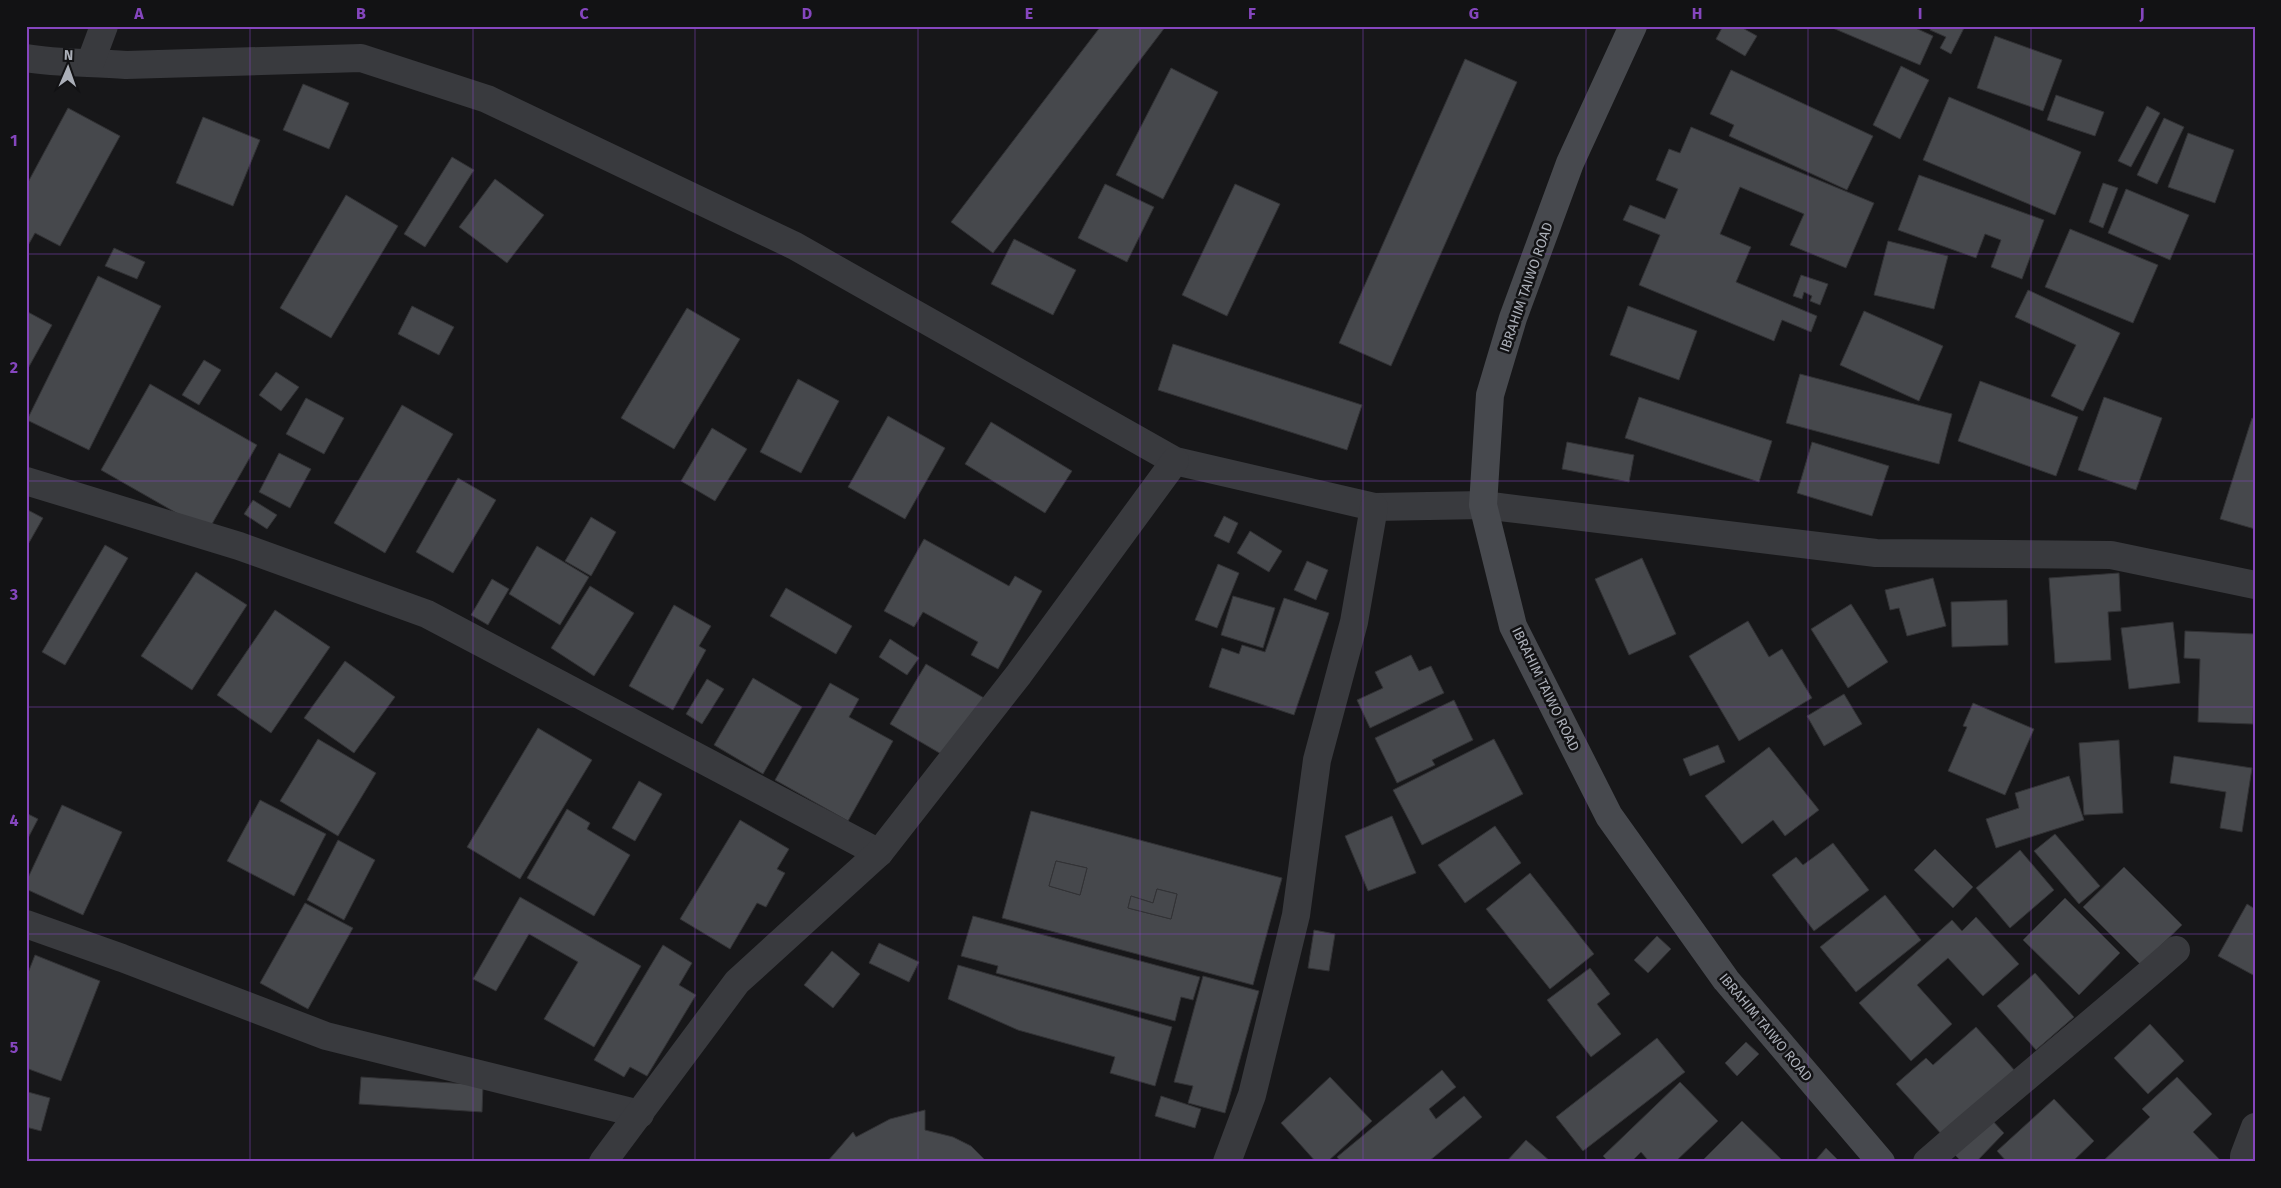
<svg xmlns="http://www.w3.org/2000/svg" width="2281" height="1188" font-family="'Fira Sans',sans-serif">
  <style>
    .building { fill: #46484c; stroke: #323235; fill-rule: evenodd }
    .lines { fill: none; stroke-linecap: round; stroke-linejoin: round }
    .minor { stroke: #393a3e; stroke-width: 28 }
    .secondary { stroke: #47494e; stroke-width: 28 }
    .grid { fill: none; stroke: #8546be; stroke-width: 1; stroke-opacity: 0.55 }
    .labels { text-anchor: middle; stroke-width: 5; stroke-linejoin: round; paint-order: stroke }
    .street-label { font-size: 14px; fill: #abafb8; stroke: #121214 }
    .neatline { fill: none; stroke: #8546be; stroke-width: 2 }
    .grid-label { font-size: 16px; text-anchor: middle; font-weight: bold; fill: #8546be }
  </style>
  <rect width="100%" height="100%" fill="#171719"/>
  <!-- building -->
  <g class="building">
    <polygon points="1101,26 1166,26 993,253 951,222"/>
    <polygon points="1723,26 1739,26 1757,36 1745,56 1716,39"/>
    <polygon points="1828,26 1911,26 1933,36 1920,65"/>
    <polygon points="1931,26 1965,26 1951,54 1940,48 1946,37 1930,30"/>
    <polygon points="1995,36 2062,60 2043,111 1977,88"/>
    <polygon points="1465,59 1517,82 1391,366 1339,343"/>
    <polygon points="1901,66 1929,80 1900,139 1873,125"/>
    <polygon points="1171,68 1218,92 1163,199 1116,175"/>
    <polygon points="1731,70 1873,136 1847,190 1729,136 1734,125 1710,114"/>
    <polygon points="303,84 349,103 329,149 283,130"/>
    <polygon points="2056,95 2104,112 2095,136 2047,120"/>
    <polygon points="1949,97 2081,152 2055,215 1923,160"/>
    <polygon points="2147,106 2160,113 2131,167 2118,161"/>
    <polygon points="68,108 120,136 60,246 35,233 26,249 26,186"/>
    <polygon points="203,117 260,140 233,206 176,183"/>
    <polygon points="2164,118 2184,127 2157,184 2137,175"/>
    <polygon points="1691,127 1874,203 1846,268 1790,245 1804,214 1740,187 1720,234 1751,247 1736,282 1817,316 1811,332 1782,320 1774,341 1639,285 1660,235 1623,220 1630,205 1665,219 1678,189 1656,180 1669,149 1680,153"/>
    <polygon points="2188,133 2234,150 2215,203 2168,187"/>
    <polygon points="452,157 474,170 425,247 404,234"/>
    <polygon points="1919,175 2044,220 2022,279 1991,267 2001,240 1985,234 1976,258 1898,230"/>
    <polygon points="495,179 544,215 507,263 459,227"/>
    <polygon points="2103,183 2118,188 2103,228 2089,222"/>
    <polygon points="1105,184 1154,207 1127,262 1078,238"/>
    <polygon points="1235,184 1280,204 1227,316 1182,295"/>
    <polygon points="2126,189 2189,215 2170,260 2108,233"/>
    <polygon points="346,195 398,226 331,338 280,308"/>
    <polygon points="2070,229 2158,265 2133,323 2045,287"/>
    <polygon points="1014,239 1076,270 1053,315 991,284"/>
    <polygon points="1888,241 1948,256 1934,309 1874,295"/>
    <polygon points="114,248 145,262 137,279 105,266"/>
    <polygon points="1801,275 1828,284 1820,305 1810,301 1812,296 1804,292 1802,299 1793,296"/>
    <polygon points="98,276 161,306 89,450 27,420"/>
    <polygon points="2028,290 2120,333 2083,411 2051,396 2076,345 2015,317"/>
    <polygon points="412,306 454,327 439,355 398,334"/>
    <polygon points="1628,306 1697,331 1679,380 1610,355"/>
    <polygon points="687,308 740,339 674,449 621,418"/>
    <polygon points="26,311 52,325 26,372"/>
    <polygon points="1864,311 1943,346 1919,401 1840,365"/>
    <polygon points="1173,344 1362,405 1347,450 1158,390"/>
    <polygon points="204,360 221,370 199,405 182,395"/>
    <polygon points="276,372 299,387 281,411 259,395"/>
    <polygon points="1800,374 1952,414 1939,464 1786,423"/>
    <polygon points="798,379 839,401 801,473 760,452"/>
    <polygon points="1980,381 2078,417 2056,476 1958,441"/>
    <polygon points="150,384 257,445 208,531 101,470"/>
    <polygon points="1639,397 1772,441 1759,482 1625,438"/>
    <polygon points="2104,397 2162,418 2136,490 2078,470"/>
    <polygon points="306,398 344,418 324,454 286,434"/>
    <polygon points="402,405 453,434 385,553 334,523"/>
    <polygon points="888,416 945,448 905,519 848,487"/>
    <polygon points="2252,418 2255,419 2255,529 2220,519"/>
    <polygon points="991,422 1072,471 1045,513 965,464"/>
    <polygon points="712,428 747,449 715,501 681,481"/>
    <polygon points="1567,442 1634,455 1629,482 1562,469"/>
    <polygon points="1812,442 1889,466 1872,516 1797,493"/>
    <polygon points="279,453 311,469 290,508 259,492"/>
    <polygon points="458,478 496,500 453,573 416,552"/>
    <polygon points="253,500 277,515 267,529 244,514"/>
    <polygon points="26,509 43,518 26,548"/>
    <polygon points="1224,516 1238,523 1229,543 1214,536"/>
    <polygon points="591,517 616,532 591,576 565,561"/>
    <polygon points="1250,531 1282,551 1269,572 1237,553"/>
    <polygon points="924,539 1009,586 1015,576 1042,591 998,669 971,655 978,642 923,612 914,627 884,611"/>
    <polygon points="105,545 128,558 65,665 42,652"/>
    <polygon points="537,546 589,577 560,625 509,594"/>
    <polygon points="1642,558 1676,634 1629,655 1595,579"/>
    <polygon points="1307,561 1328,570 1316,600 1294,590"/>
    <polygon points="1218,564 1239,573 1217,628 1195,620"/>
    <polygon points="196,572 247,605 192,690 141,656"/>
    <polygon points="2119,573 2121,611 2108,612 2111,660 2055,663 2049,578"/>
    <polygon points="1933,578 1946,626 1907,636 1899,608 1890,610 1885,590"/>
    <polygon points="492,579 509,589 488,625 471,615"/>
    <polygon points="590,586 634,613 594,676 551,648"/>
    <polygon points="786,588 852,626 836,654 770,616"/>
    <polygon points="1233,596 1275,608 1263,648 1221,635"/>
    <polygon points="1284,598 1329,613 1294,715 1209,687 1222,648 1239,654 1242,645 1265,652"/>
    <polygon points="2007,600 2008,645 1952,647 1951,602"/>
    <polygon points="1851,604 1888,662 1848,688 1811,629"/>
    <polygon points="674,605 711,626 699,646 706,650 673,710 629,686"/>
    <polygon points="275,610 330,647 271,733 217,695"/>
    <polygon points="1748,621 1769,657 1782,649 1812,698 1739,741 1689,656"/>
    <polygon points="2173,622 2180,683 2129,689 2121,628"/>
    <polygon points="2185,631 2255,634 2253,724 2198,722 2200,659 2184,658"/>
    <polygon points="890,639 919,658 907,675 879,657"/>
    <polygon points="1411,655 1419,671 1431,666 1444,693 1370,728 1357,700 1383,688 1375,672"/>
    <polygon points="345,661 395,697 354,753 304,718"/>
    <polygon points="926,664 984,698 948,758 890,724"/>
    <polygon points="753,678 802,707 763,774 714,745"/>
    <polygon points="707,679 724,689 702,724 686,714"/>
    <polygon points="830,683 859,699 849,717 893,741 848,821 775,780"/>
    <polygon points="1844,694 1862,724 1824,746 1807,716"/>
    <polygon points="1454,700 1473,740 1432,760 1435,765 1397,783 1375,738"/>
    <polygon points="1973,703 2034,729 2005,795 1948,771 1967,727 1963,726"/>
    <polygon points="538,728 592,760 520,879 467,847"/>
    <polygon points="318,739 376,773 338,836 280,801"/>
    <polygon points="1494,739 1523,794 1422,845 1393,790"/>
    <polygon points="2119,740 2123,813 2084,815 2079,743"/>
    <polygon points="1718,745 1725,762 1690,776 1683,759"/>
    <polygon points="1769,747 1819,810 1785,836 1773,820 1742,844 1705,796"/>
    <polygon points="2174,756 2252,768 2242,832 2220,828 2226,792 2170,783"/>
    <polygon points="2069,776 2084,820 1996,848 1986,819 2019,808 2015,793"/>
    <polygon points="639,781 662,794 635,841 612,828"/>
    <polygon points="260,800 326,834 294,896 227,861"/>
    <polygon points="62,805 122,832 83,915 26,889 26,882"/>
    <polygon points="567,809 590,823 587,829 630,855 594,916 527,878"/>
    <path d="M1031,811L1282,878L1253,985L1002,918ZM1056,861L1087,868L1080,895L1049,886ZM1157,889L1177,894L1171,919L1128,908L1131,896L1153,903Z"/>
    <polygon points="26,813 38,819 26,842"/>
    <polygon points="1392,816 1416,873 1368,891 1345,836"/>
    <polygon points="740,820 789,849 777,869 785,873 766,907 757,903 730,949 680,919"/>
    <polygon points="1495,826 1521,863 1465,903 1438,865"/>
    <polygon points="2055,834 2100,886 2079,904 2034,851"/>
    <polygon points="338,840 375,860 344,920 307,900"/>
    <polygon points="1833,843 1869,890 1814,931 1772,875 1796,857 1803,865"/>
    <polygon points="1935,849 1973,887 1953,908 1914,870"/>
    <polygon points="2020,850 2054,890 2010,928 1976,888"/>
    <polygon points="1056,861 1087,868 1080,895 1049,886"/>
    <polygon points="2124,867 2182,925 2141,965 2083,907"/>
    <polygon points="1530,873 1594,954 1550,989 1486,909"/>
    <polygon points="1157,889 1177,894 1171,919 1128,908 1131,896 1153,903"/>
    <polygon points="1885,895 1921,940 1856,992 1820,947"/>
    <polygon points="520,897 641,966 594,1047 544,1019 578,962 529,934 496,991 473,979"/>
    <polygon points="2065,898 2120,953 2079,995 2023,940"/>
    <polygon points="305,903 353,928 308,1009 260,983"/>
    <polygon points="2247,904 2255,909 2255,976 2218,956"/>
    <polygon points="973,916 1200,977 1193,1000 1181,997 1175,1021 996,973 998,966 961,956"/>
    <polygon points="1976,917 2019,964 1983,996 1948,958 1917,985 1952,1024 1911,1061 1859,1003 1952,920 1962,931"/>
    <polygon points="1314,930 1335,934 1329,971 1308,968"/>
    <polygon points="1657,936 1671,949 1648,973 1634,960"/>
    <polygon points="879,943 919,962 909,982 869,963"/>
    <polygon points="663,945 692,963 679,985 696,995 647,1076 630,1067 624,1077 594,1060"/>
    <polygon points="832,951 860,974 833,1008 804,985"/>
    <polygon points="35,955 100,981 61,1081 26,1068 26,978"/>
    <polygon points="958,965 1172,1027 1155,1086 1110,1073 1115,1057 1018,1030 948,999"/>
    <polygon points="1590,968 1610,994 1597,1004 1621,1034 1591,1057 1547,1000"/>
    <polygon points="2035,973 2074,1017 2036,1050 1997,1006"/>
    <polygon points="1203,976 1259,991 1225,1113 1188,1103 1193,1086 1174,1082"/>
    <polygon points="2150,1024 2184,1061 2148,1094 2114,1058"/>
    <polygon points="1976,1027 2016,1072 1943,1136 1896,1084 1926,1058 1933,1065"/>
    <polygon points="1657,1038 1685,1072 1583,1151 1556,1117"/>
    <polygon points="1746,1042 1759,1054 1737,1076 1725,1063"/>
    <polygon points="1442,1070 1456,1087 1429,1109 1436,1119 1464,1096 1482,1117 1428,1162 1341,1162 1337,1157"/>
    <polygon points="361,1077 483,1085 482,1112 359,1104"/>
    <polygon points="1330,1077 1372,1121 1327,1162 1316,1162 1281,1123"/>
    <polygon points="2177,1077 2212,1114 2193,1132 2222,1162 2102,1162 2150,1117 2142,1109"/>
    <polygon points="1680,1082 1718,1121 1675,1162 1644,1162 1647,1159 1641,1152 1631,1162 1609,1162 1603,1156"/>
    <polygon points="28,1092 50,1098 41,1131 26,1127"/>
    <polygon points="1161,1096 1201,1109 1195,1128 1155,1116"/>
    <polygon points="2054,1099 2094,1141 2072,1162 2007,1162 1997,1151"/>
    <polygon points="925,1110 925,1130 953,1137 971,1146 987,1162 827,1162 853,1132 856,1137 890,1119"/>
    <polygon points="1990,1118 2004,1133 1976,1162 1962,1162 1954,1154"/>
    <polygon points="1742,1121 1783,1161 1701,1162"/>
    <polygon points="1526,1140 1551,1162 1506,1162"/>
    <polygon points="1826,1148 1840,1162 1814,1162"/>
  </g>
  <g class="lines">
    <!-- minor -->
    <g class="minor">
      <path d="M26,58C59,64 93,62 126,65L361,58L487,99L795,246L1175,461L1374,507L1483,505L1876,553L2111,555L2255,585"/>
      <polyline points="91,61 104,26"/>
      <polyline points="26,481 239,546 427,614 879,853"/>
      <polyline points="26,924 122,958 326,1036 640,1114"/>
      <polyline points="603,1162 737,982 879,853 1019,674 1175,461"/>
      <polyline points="1227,1162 1252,1095 1296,915 1317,760 1354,622 1374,507"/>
      <path d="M1927,1162C2009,1090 2094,1022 2176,950"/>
      <polyline points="2244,1162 2244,1156 2255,1127"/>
    </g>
    <!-- secondary -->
    <polyline class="secondary" points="1633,26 1570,163 1513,318 1490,395 1483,505 1513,626 1609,816 1726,980 1881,1162"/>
  </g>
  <!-- grid -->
  <path class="grid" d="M250,26V1162M473,26V1162M695,26V1162M918,26V1162M1140,26V1162M1363,26V1162M1586,26V1162M1808,26V1162M2031,26V1162M26,254H2255M26,481H2255M26,707H2255M26,934H2255"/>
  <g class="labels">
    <!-- street labels -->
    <g class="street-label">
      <text transform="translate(1526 287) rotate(-71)" y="5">IBRAHIM TAIWO ROAD</text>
      <text transform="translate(1546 689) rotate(64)" y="5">IBRAHIM TAIWO ROAD</text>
      <text transform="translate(1766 1027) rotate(50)" y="5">IBRAHIM TAIWO ROAD</text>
    </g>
  </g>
  <!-- border -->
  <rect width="2281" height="1188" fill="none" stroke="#121214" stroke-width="55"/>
  <!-- north arrow -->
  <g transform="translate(68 68) rotate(2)" stroke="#121214" stroke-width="4" paint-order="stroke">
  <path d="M0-4L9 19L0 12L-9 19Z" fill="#abafb8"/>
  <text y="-8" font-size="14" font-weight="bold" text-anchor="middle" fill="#abafb8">N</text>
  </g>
  <rect x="28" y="28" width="2226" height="1132" class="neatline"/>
  <g class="grid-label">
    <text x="139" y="19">A</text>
    <text x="361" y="19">B</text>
    <text x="584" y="19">C</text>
    <text x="807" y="19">D</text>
    <text x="1029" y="19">E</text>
    <text x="1252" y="19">F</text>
    <text x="1474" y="19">G</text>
    <text x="1697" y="19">H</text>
    <text x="1920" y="19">I</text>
    <text x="2142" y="19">J</text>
    <text x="14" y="146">1</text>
    <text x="14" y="373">2</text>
    <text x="14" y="600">3</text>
    <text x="14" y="826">4</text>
    <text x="14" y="1053">5</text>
  </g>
</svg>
